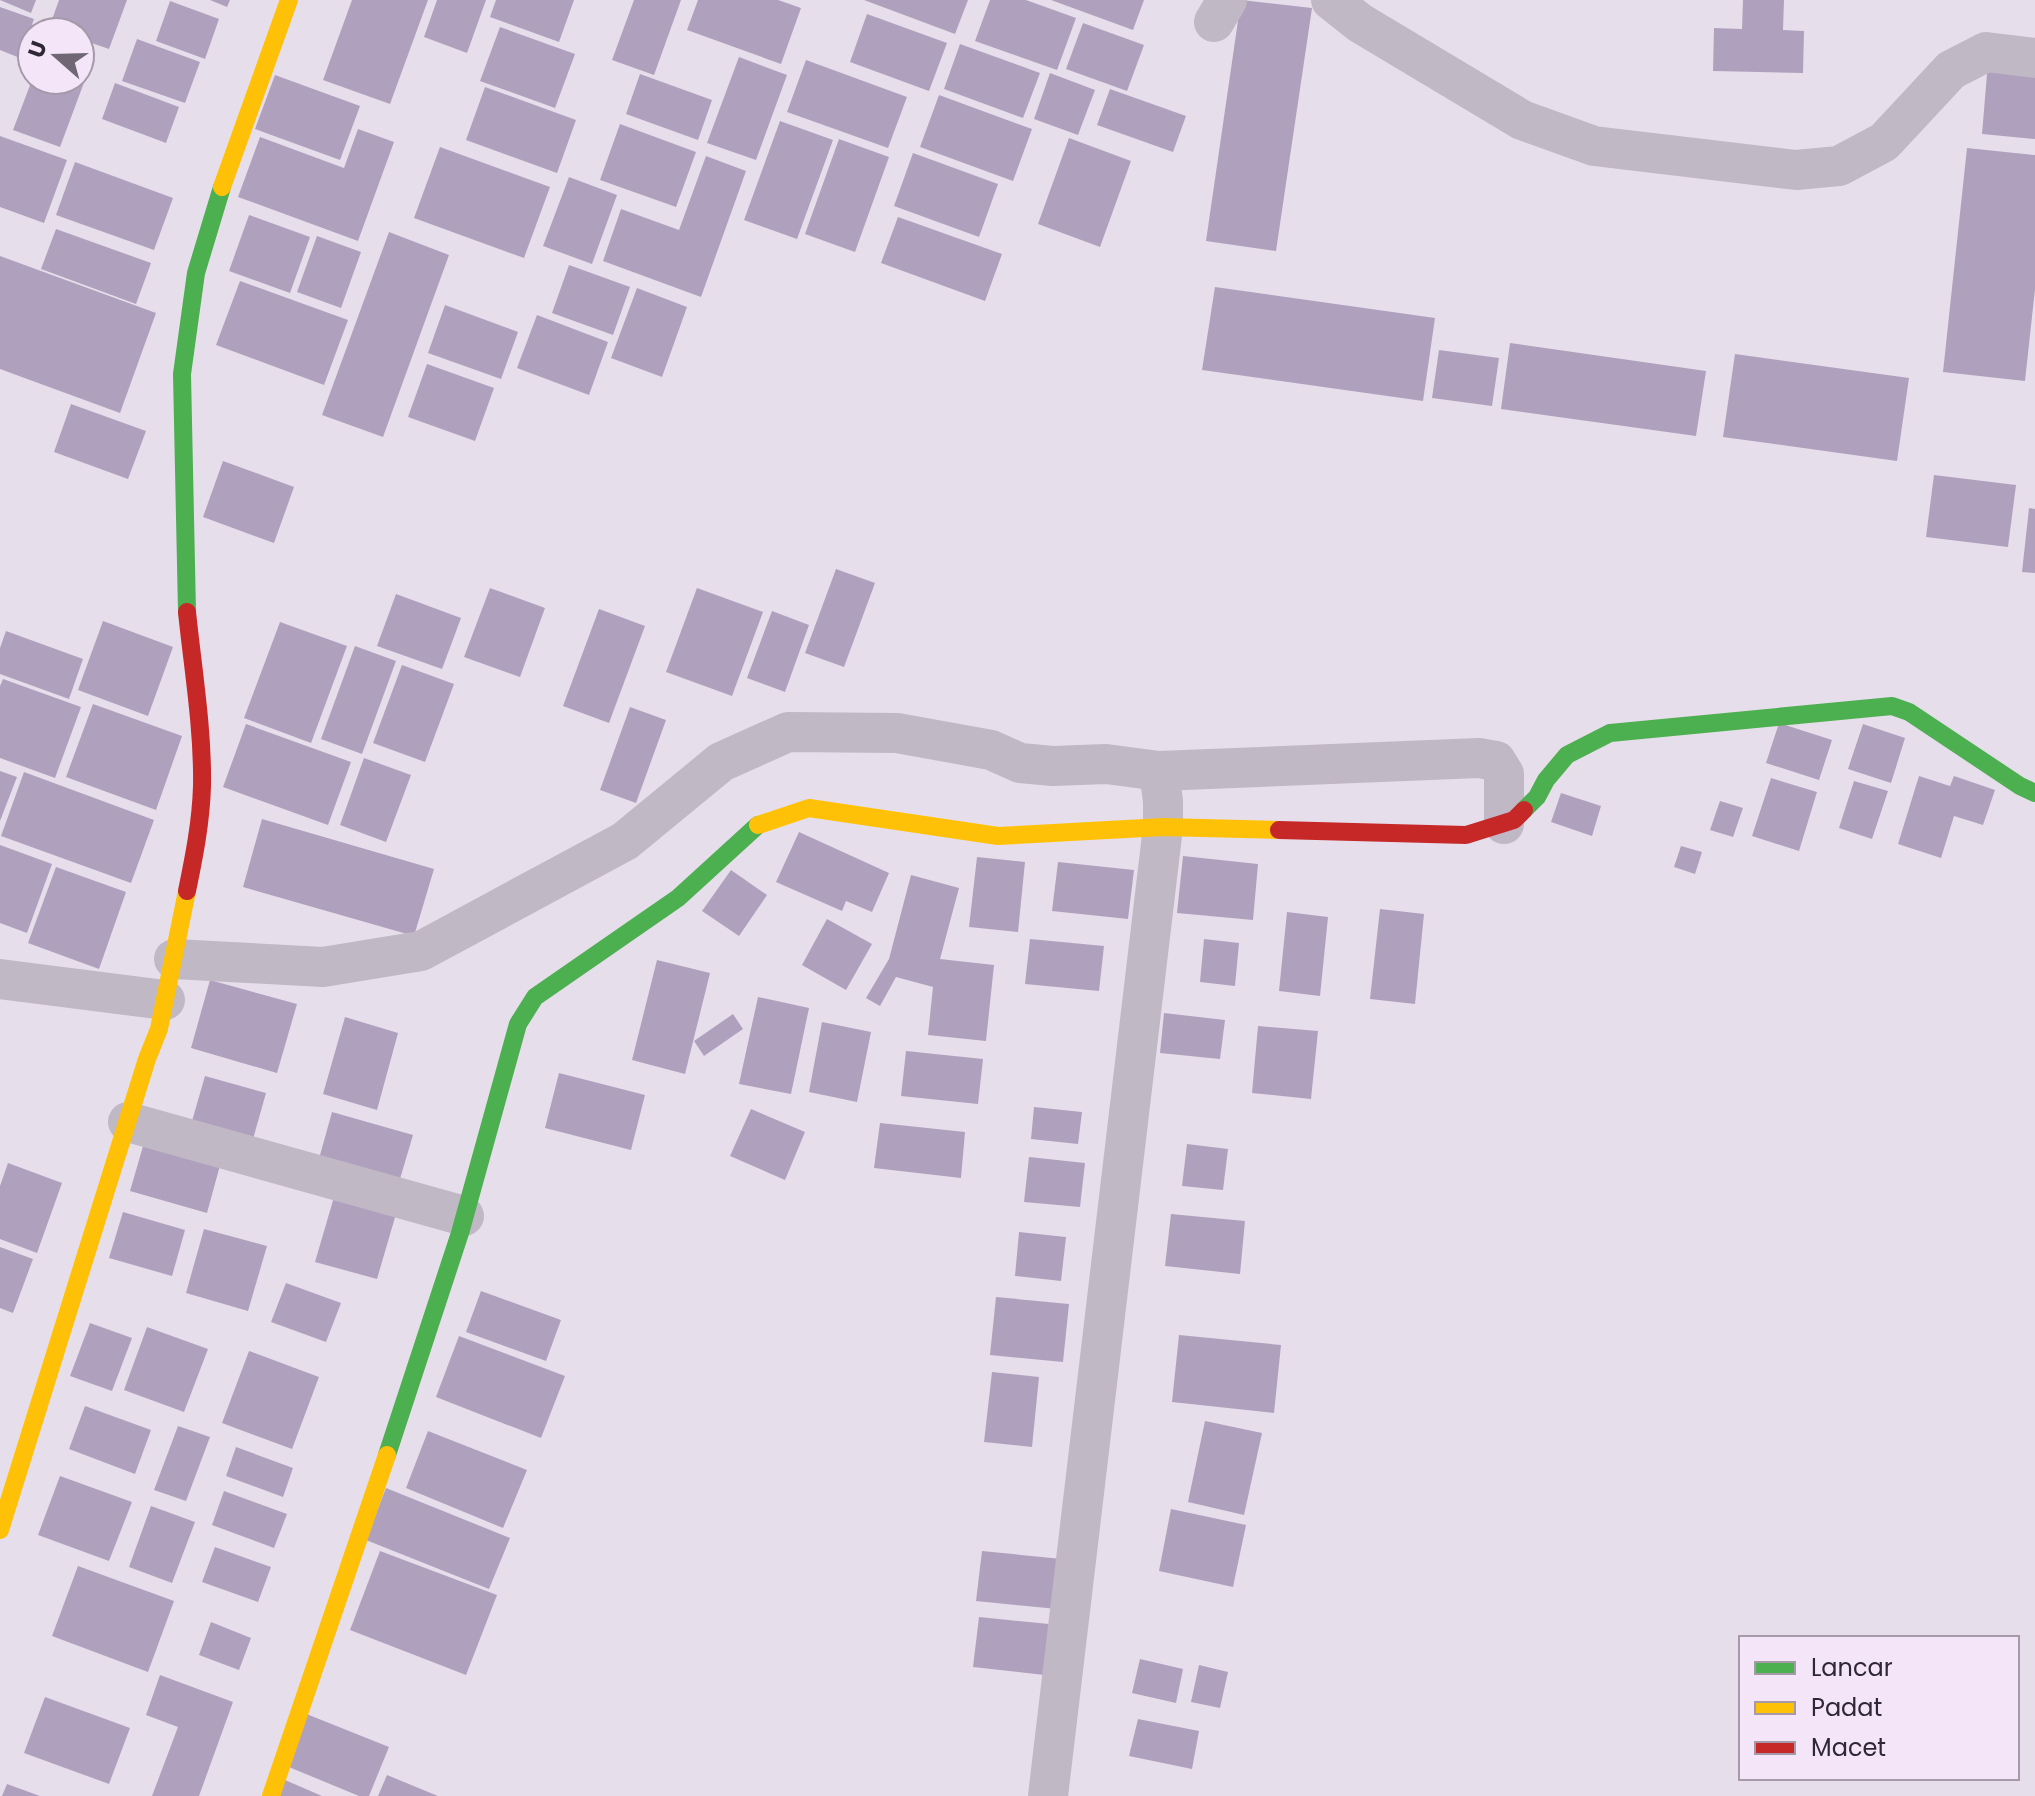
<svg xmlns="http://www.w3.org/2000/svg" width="2035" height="1796" font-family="Poppins,sans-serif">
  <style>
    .building { fill: #afa1be }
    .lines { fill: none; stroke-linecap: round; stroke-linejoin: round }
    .street { stroke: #c0b8c4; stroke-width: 40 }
    .fast { stroke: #4caf50; stroke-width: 18 }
    .slow { stroke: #ffc107; stroke-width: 18 }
    .jam { stroke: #c62828; stroke-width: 18 }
  </style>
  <rect width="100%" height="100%" fill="#e7deeb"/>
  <!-- building -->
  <g class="building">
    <polygon points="0,0 36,0 31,13"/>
    <polygon points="59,0 127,0 109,49 80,39 80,32 61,32 49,28"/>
    <polygon points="210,0 230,0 227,7"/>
    <polygon points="352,0 428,0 390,104 323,80"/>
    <polygon points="437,0 486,0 467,53 424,37"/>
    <polygon points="496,0 574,0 559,42 490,17"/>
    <polygon points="634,0 681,0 654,75 612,60"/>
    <polygon points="698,0 778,0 801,8 781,64 687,30"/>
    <polygon points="864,0 968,0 955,34"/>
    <polygon points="990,0 1026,0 1076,18 1057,70 975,41"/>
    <polygon points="1051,0 1144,0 1133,30"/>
    <polygon points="1241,0 1312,8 1276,251 1206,241"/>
    <polygon points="1743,0 1784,0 1783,30 1804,31 1803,73 1713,71 1714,28 1742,29"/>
    <polygon points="170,1 219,19 205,59 156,41"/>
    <polygon points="0,7 34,19 20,58 0,50"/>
    <polygon points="867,14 947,43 929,91 850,62"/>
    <polygon points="1083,23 1144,45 1127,91 1066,69"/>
    <polygon points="500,27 575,54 555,108 480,81"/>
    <polygon points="137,39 200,62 185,103 122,81"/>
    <polygon points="960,44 1040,73 1023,118 944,89"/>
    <polygon points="80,48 95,53 60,147 13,130 32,80 80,80"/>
    <polygon points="739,57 787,75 756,160 707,143"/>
    <polygon points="806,60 907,97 888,148 787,112"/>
    <polygon points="1988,62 2035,65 2035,139 1982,134"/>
    <polygon points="1050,73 1095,90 1078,135 1034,119"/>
    <polygon points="640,74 712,100 698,140 626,114"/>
    <polygon points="275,75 360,106 340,160 255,129"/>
    <polygon points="115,83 179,107 166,143 102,119"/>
    <polygon points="485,87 576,120 557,173 466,140"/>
    <polygon points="1110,89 1186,116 1173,152 1097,125"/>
    <polygon points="939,95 1032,129 1013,181 920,147"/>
    <polygon points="780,121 833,140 797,239 744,220"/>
    <polygon points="620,124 696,152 676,207 600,180"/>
    <polygon points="358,129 394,142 358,241 238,197 260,137 344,168"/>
    <polygon points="0,136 67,160 44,223 0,207"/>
    <polygon points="1069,138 1131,161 1100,247 1038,224"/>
    <polygon points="839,139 889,157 855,252 805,234"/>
    <polygon points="440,147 550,187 524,258 414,218"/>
    <polygon points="1967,148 2035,155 2035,289 2025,381 1943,372"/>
    <polygon points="913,153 998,184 979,237 894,206"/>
    <polygon points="706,156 746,171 701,297 603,261 621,209 679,230"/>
    <polygon points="75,162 173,198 154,250 56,215"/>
    <polygon points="569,177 617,195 592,264 543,246"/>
    <polygon points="249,215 310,237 290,293 229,271"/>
    <polygon points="898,217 1002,254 985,301 881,263"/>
    <polygon points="56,229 151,263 136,304 41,269"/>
    <polygon points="389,232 449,255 383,437 322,415"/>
    <polygon points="317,236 361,252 341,308 297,292"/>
    <polygon points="0,256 156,313 120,413 0,369"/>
    <polygon points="569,265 630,287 613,335 552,313"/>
    <polygon points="240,281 348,320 324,385 216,345"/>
    <polygon points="1215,287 1435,318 1423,401 1202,370"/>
    <polygon points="637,288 687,307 662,377 611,358"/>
    <polygon points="445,305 518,332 501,379 428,353"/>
    <polygon points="537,315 608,342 589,395 517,368"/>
    <polygon points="1510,343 1706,371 1696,436 1501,409"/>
    <polygon points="1439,350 1499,358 1492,406 1432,398"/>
    <polygon points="1735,354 1909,378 1897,461 1723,437"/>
    <polygon points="427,364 494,388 475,441 408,417"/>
    <polygon points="71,404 146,431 128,479 54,452"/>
    <polygon points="223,461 294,487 274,543 203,517"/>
    <polygon points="1934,475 2016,485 2008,547 1926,537"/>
    <polygon points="2029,508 2035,509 2035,573 2022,572"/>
    <polygon points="836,569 875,583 844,667 805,653"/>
    <polygon points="490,588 545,608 520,677 464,657"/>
    <polygon points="697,588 763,612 732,696 666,672"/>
    <polygon points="396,594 461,618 442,669 377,646"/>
    <polygon points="599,609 645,626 609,723 563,706"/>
    <polygon points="772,611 809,625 785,692 747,678"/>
    <polygon points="103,621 173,647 148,716 78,690"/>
    <polygon points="280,622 347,646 311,743 244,718"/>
    <polygon points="6,631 83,659 69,699 0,674 0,648"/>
    <polygon points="355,646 396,661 362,754 321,739"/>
    <polygon points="402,665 454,684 425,762 373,743"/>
    <polygon points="3,679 81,707 55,778 0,758 0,686"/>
    <polygon points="93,704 182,736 156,810 66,777"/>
    <polygon points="630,707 666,720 636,803 600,790"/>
    <polygon points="1779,723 1832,740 1819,780 1766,763"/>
    <polygon points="246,724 351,762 328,825 223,787"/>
    <polygon points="1863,724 1905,738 1891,783 1848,769"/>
    <polygon points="364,758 411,775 386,842 340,825"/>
    <polygon points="0,771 17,777 0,821"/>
    <polygon points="24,772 154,820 131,883 1,836"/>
    <polygon points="1919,776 1950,786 1954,776 1995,790 1983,825 1954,816 1941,858 1898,844"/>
    <polygon points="1771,778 1817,792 1799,851 1752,836"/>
    <polygon points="1854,781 1888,791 1872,839 1839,828"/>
    <polygon points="1561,793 1601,806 1592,836 1551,822"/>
    <polygon points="1720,801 1743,808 1733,837 1710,830"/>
    <polygon points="262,819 434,869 414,936 243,887"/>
    <polygon points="799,832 889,873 872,912 846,901 842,911 776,882"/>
    <polygon points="0,845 52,864 27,933 0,923"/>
    <polygon points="1681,846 1702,852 1695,874 1674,867"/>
    <polygon points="1183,856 1258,864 1253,920 1177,913"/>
    <polygon points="977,857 1025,862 1018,932 969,927"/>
    <polygon points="1058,862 1134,870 1128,919 1052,911"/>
    <polygon points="56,867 126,892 99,969 28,943"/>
    <polygon points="731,870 767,895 739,936 702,911"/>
    <polygon points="911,875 959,888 940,959 994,965 986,1041 928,1035 933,987 896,977 880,1006 866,998 889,959"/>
    <polygon points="1380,909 1424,914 1415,1004 1370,999"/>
    <polygon points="1287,912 1328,917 1320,996 1279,991"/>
    <polygon points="827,919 872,944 846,990 802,965"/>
    <polygon points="1030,939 1104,946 1099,991 1025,984"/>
    <polygon points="1204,939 1239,943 1235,986 1200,982"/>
    <polygon points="657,960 710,973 685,1074 632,1060"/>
    <polygon points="210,980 297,1004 277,1073 191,1048"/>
    <polygon points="758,997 809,1008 791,1094 739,1084"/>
    <polygon points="1164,1013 1225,1020 1220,1059 1160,1053"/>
    <polygon points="733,1014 743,1029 704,1056 694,1041"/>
    <polygon points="345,1017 398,1033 377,1110 323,1094"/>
    <polygon points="822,1022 871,1032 857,1102 809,1092"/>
    <polygon points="1258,1026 1318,1031 1311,1099 1252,1093"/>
    <polygon points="906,1051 983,1059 978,1104 901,1096"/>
    <polygon points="559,1073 645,1095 631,1150 545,1128"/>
    <polygon points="205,1076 266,1093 253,1139 192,1121"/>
    <polygon points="1034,1107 1082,1112 1078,1144 1031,1139"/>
    <polygon points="751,1109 805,1132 785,1180 730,1156"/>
    <polygon points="332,1112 413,1135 397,1189 317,1166"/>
    <polygon points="880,1123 965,1132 961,1178 874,1168"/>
    <polygon points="146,1136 222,1158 207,1213 130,1191"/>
    <polygon points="1187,1144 1228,1149 1223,1190 1182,1186"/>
    <polygon points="1029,1157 1085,1163 1080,1207 1024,1202"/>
    <polygon points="8,1163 62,1183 37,1253 0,1239 0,1186"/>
    <polygon points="334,1197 396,1214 377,1279 315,1262"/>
    <polygon points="123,1212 185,1230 172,1276 109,1258"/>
    <polygon points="1171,1214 1245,1221 1240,1274 1165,1266"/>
    <polygon points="204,1229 267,1246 248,1311 186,1293"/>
    <polygon points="1019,1232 1066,1237 1061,1281 1015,1276"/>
    <polygon points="0,1247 33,1259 13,1313 0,1308"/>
    <polygon points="286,1283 341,1303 326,1342 271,1322"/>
    <polygon points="481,1291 561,1320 546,1361 466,1332"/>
    <polygon points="996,1297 1069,1304 1063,1362 990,1355"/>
    <polygon points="90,1323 132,1338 112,1391 70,1376"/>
    <polygon points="147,1327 208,1349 184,1412 124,1390"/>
    <polygon points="1179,1335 1281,1345 1274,1413 1172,1402"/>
    <polygon points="459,1336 565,1376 541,1438 436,1397"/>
    <polygon points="249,1351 319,1377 292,1449 222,1423"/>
    <polygon points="992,1372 1039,1377 1032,1447 984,1442"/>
    <polygon points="85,1406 151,1430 135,1474 69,1449"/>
    <polygon points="1205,1421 1262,1433 1244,1515 1188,1502"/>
    <polygon points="178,1426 210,1437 186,1501 154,1490"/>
    <polygon points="428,1431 527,1470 503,1528 406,1488"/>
    <polygon points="236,1447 293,1468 283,1497 226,1476"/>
    <polygon points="60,1476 132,1502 109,1561 38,1535"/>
    <polygon points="386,1488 510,1538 489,1589 366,1540"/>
    <polygon points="224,1491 287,1514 274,1548 212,1525"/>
    <polygon points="151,1506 195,1522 172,1583 129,1567"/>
    <polygon points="1171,1509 1246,1525 1233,1587 1159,1571"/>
    <polygon points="215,1547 271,1567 258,1602 202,1582"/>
    <polygon points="380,1551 497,1595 466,1675 350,1630"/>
    <polygon points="982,1551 1062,1559 1057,1609 976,1601"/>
    <polygon points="78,1566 174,1601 148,1672 52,1636"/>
    <polygon points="979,1617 1059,1625 1053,1676 973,1667"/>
    <polygon points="211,1622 251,1638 239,1670 199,1655"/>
    <polygon points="1140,1659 1183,1669 1176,1703 1132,1693"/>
    <polygon points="1199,1665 1228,1672 1220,1708 1191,1702"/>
    <polygon points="160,1675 233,1702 199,1796 152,1796 178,1727 146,1715"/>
    <polygon points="45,1697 130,1728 109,1784 24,1753"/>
    <polygon points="304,1713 389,1747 369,1796 359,1796 284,1765"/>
    <polygon points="1138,1719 1199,1731 1192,1769 1129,1756"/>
    <polygon points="387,1775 438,1796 378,1796"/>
    <polygon points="285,1780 322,1796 278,1796"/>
    <polygon points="7,1784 40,1796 2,1796"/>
  </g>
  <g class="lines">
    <!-- street -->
    <g class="street">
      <polyline points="1331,0 1360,23 1522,120 1594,146 1796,170 1839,166 1884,142 1951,70 1986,52 2035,58"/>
      <polyline points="1214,22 1227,0"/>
      <polyline points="174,959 323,967 421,951 625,841 721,762 788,732 897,733 991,750 1020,763 1053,766 1106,764 1159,771 1479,758 1496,761 1504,774 1504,824"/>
      <polyline points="0,979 165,1000"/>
      <polyline points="128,1122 464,1216"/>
      <polyline points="1048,1796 1163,827 1163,801 1159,771"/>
    </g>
    <!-- fast -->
    <g class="fast">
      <polyline points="187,612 182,374 196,273 222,187"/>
      <polyline points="1524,810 1537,797 1546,780 1567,755 1610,733 1892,706 1909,712 2020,786 2035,793"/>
      <polyline points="387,1455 460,1233 518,1024 535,997 678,898 758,825"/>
    </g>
    <!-- slow -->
    <g class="slow">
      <polyline points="222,187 289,0"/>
      <polyline points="758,825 809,808 998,836 1163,827 1279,830"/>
      <polyline points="0,1530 147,1059 159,1029 187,891"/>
      <polyline points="271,1796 387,1455"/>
    </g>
    <!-- jam -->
    <g class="jam">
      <polyline points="1279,830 1466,835 1514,820 1524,810"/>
      <path d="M187,891C194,857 201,822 202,786C203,729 193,670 187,612"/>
    </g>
  </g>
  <!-- legend -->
  <rect x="1739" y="1636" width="280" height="144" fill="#f4e5f8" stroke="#a599aa" stroke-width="2"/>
  <rect x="1755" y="1662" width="40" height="12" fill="#4caf50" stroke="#a599aa" stroke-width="2"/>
  <text x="1811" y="1676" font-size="24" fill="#2e2734">Lancar</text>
  <rect x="1755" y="1702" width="40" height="12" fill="#ffc107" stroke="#a599aa" stroke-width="2"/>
  <text x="1811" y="1716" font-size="24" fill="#2e2734">Padat</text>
  <rect x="1755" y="1742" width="40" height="12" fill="#c62828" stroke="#a599aa" stroke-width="2"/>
  <text x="1811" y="1756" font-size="24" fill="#2e2734">Macet</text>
  <!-- north arrow -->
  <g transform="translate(56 56) rotate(290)"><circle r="38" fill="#f4e5f8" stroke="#a599aa" stroke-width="2"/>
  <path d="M0-6L14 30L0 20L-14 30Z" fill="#6f6774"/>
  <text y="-12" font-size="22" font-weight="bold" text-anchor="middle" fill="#2e2734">U</text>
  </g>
</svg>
